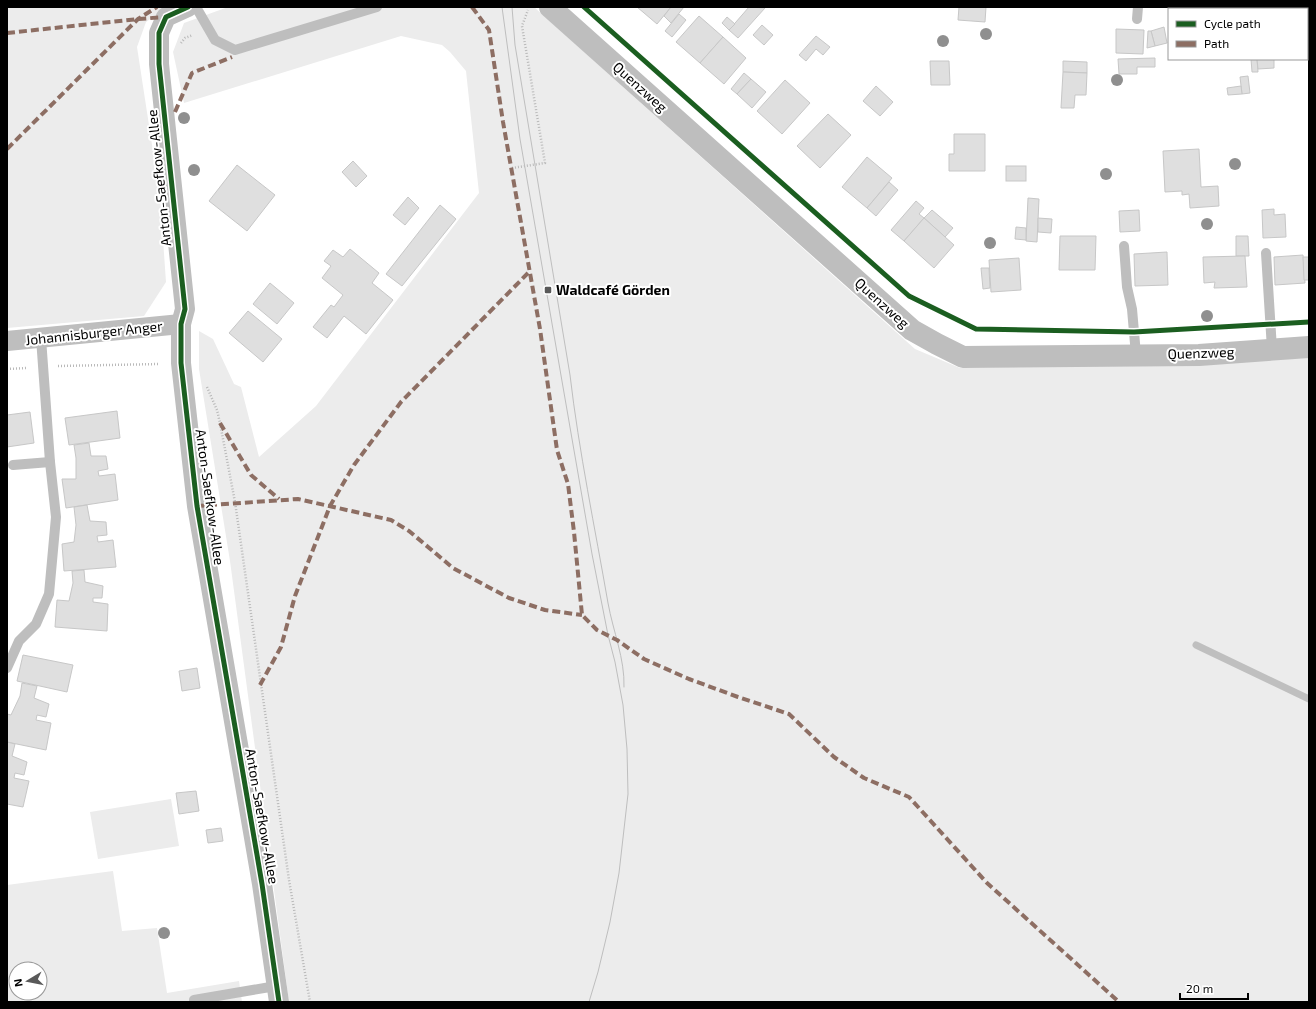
<svg xmlns="http://www.w3.org/2000/svg" width="1316" height="1009" font-family="'Exo 2',sans-serif">
  <style>
    .green { fill: #ececec; fill-rule: evenodd }
    .lines { fill: none; stroke-linecap: round; stroke-linejoin: round }
    .stream { stroke: #bfbfbf; stroke-width: 7 }
    .building { fill: #dfdfdf; stroke: #c7c7c7 }
    .path { stroke: #b9b9b9; stroke-width: 2.5; stroke-dasharray: 1 2; stroke-linecap: butt }
    .service { stroke: #bebebe; stroke-width: 10 }
    .minor { stroke: #bebebe; stroke-width: 20 }
    .tertiary { stroke: #bebebe; stroke-width: 22 }
    .tram { stroke: #bebebe; stroke-width: 1 }
    .quiet { stroke: #8d6e63; stroke-width: 4; stroke-dasharray: 8 4; stroke-linecap: butt }
    .cycleway-casing { stroke: #fff; stroke-width: 8 }
    .cycleway { stroke: #1b5e20; stroke-width: 5 }
    .tree { fill: #8f8f8f }
    .poi-dot { fill: #595959; stroke: #fff; stroke-width: 1.5 }
    .labels { text-anchor: middle; stroke-width: 4; stroke-linejoin: round; paint-order: stroke }
    .street-label { font-size: 14px; fill: #000; stroke: #fff }
    .poi-label { font-size: 14px; font-weight: bold; fill: #000; stroke: #fff; text-anchor: start }
  </style>
  <rect width="100%" height="100%" fill="#fff"/>
  <!-- green -->
  <g class="green">
    <polygon points="7,7 167,7 146,22 137,47 160,197 166,282 144,316 7,328"/>
    <polygon points="228,7 534,7 915,349 960,368 1196,363 1309,358 1309,1002 289,1002 230,561 199,369 199,331 213,339 234,384 241,387 259,457 316,406 479,193 466,71 450,52 442,45 401,36 184,103 173,52 184,23"/>
    <polygon points="171,799 179,846 98,859 90,812"/>
    <path d="M113,871L122,931L157,928L167,993L239,981L242,1002H7V885ZM16,969H40V993H16Z"/>
  </g>
  <g class="lines">
    <!-- stream -->
    <polyline class="stream" points="1196,645 1309,699"/>
  </g>
  <!-- building -->
  <g class="building">
    <polygon points="637,7 671,7 657,24"/>
    <polygon points="671,7 684,7 671,23 664,16"/>
    <polygon points="749,7 765,8 738,38 729,30"/>
    <polygon points="959,7 986,7 985,22 958,20"/>
    <polygon points="679,14 686,20 672,37 665,31"/>
    <polygon points="699,16 723,37 700,63 676,42"/>
    <polygon points="727,17 735,24 729,30 722,23"/>
    <polygon points="762,25 773,35 764,45 753,35"/>
    <polygon points="1164,27 1167,43 1155,46 1151,31"/>
    <polygon points="1116,29 1144,30 1143,54 1116,53"/>
    <polygon points="1148,31 1151,31 1155,46 1147,48"/>
    <polygon points="816,36 830,47 823,55 816,49 806,61 799,55"/>
    <polygon points="723,37 746,58 724,84 700,63"/>
    <polygon points="1155,58 1155,67 1137,67 1137,74 1119,74 1118,59"/>
    <polygon points="1251,59 1257,59 1258,72 1252,72"/>
    <polygon points="1257,59 1274,59 1274,68 1258,69"/>
    <polygon points="930,61 949,61 950,85 931,85"/>
    <polygon points="1063,61 1087,62 1087,73 1063,72"/>
    <polygon points="1063,72 1087,73 1086,95 1075,95 1074,108 1061,108"/>
    <polygon points="744,73 751,79 737,94 731,89"/>
    <polygon points="1248,76 1250,93 1242,94 1240,77"/>
    <polygon points="751,79 766,92 752,108 737,94"/>
    <polygon points="785,80 810,103 782,134 757,111"/>
    <polygon points="876,86 893,102 880,116 863,101"/>
    <polygon points="1241,86 1242,94 1228,95 1227,88"/>
    <polygon points="828,114 851,135 820,168 797,146"/>
    <polygon points="954,134 985,134 985,171 949,171 949,154 954,154"/>
    <polygon points="1199,149 1201,187 1218,186 1219,206 1190,208 1189,194 1182,195 1182,191 1165,192 1163,151"/>
    <polygon points="867,157 892,178 867,208 842,187"/>
    <polygon points="353,161 367,176 356,187 342,172"/>
    <polygon points="237,165 275,195 247,231 209,201"/>
    <rect x="1006" y="166" width="20" height="15"/>
    <polygon points="889,182 898,190 876,216 867,208"/>
    <polygon points="408,197 419,208 405,225 393,215"/>
    <polygon points="1028,198 1039,199 1037,242 1026,241"/>
    <polygon points="916,201 924,208 919,214 924,218 904,241 891,230"/>
    <polygon points="440,205 456,219 402,286 386,274"/>
    <polygon points="1274,209 1274,215 1285,214 1286,237 1263,238 1262,210"/>
    <polygon points="932,210 953,228 945,237 924,218"/>
    <polygon points="1139,210 1140,231 1120,232 1119,211"/>
    <polygon points="924,218 954,245 934,268 904,241"/>
    <polygon points="1038,218 1052,219 1051,233 1038,232"/>
    <polygon points="1016,227 1026,228 1026,240 1015,239"/>
    <polygon points="1060,236 1096,236 1095,270 1059,270"/>
    <polygon points="1236,236 1248,236 1249,256 1236,256"/>
    <polygon points="350,249 379,273 372,283 393,300 366,334 344,316 327,338 313,327 331,305 334,307 343,295 322,278 331,266 324,261 333,250 343,257"/>
    <polygon points="1167,252 1168,285 1135,286 1134,254"/>
    <polygon points="1303,255 1305,283 1275,285 1274,257"/>
    <polygon points="1245,256 1247,287 1214,288 1215,282 1204,283 1203,257"/>
    <polygon points="1303,257 1309,257 1309,280 1304,280"/>
    <polygon points="1019,258 1021,290 991,292 989,260"/>
    <polygon points="981,268 989,268 990,288 983,289"/>
    <polygon points="270,283 294,303 277,324 253,304"/>
    <polygon points="248,311 282,339 263,362 229,333"/>
    <polygon points="117,411 120,438 69,445 65,418"/>
    <polygon points="30,412 34,443 7,447 7,415"/>
    <polygon points="89,443 91,456 106,456 108,469 98,471 99,476 115,474 118,500 66,508 62,479 76,479 76,458 74,445"/>
    <polygon points="87,505 90,521 106,522 107,535 97,536 98,542 113,540 116,567 64,571 62,544 74,542 76,525 74,507"/>
    <polygon points="84,570 85,582 103,586 102,598 93,598 93,602 108,604 107,631 55,627 57,600 69,601 73,583 72,571"/>
    <polygon points="23,655 73,665 67,692 17,681"/>
    <polygon points="197,668 200,688 182,691 179,671"/>
    <polygon points="22,683 37,686 34,698 49,704 46,717 37,715 36,720 51,723 46,750 7,742 7,714 11,715 20,696"/>
    <polygon points="7,742 15,744 12,756 27,762 24,775 15,773 14,778 29,781 23,807 7,804"/>
    <polygon points="196,791 199,811 179,814 176,793"/>
    <polygon points="221,828 223,841 208,843 206,830"/>
  </g>
  <g class="lines">
    <!-- path -->
    <g class="path">
      <polyline points="181,43 185,38 193,35"/>
      <polyline points="512,168 545,163 522,26 528,10"/>
      <polyline points="58,366 159,364"/>
      <polyline points="7,369 27,368"/>
      <polyline points="207,387 217,410 220,423 235,502 289,880 310,1002"/>
    </g>
    <!-- service -->
    <g class="service">
      <polyline points="196,7 215,40 235,50 377,7"/>
      <polyline points="1137,19 1138,7"/>
      <polyline points="1124,246 1127,287 1132,309 1136,355"/>
      <polyline points="1266,253 1272,349"/>
      <polyline points="13,465 50,462"/>
      <polyline points="7,668 19,641 36,624 49,594 56,517 50,462 41,338"/>
      <polyline points="194,1000 276,986"/>
    </g>
    <!-- minor -->
    <g class="minor">
      <polyline points="188,7 166,17 159,33 159,64 185,309 181,324 181,363 197,506 262,884 279,1002"/>
      <polyline points="7,341 181,324"/>
    </g>
    <!-- tertiary -->
    <polyline class="tertiary" points="550,7 912,330 937,344 963,357 1199,355 1309,347"/>
    <!-- tram -->
    <g class="tram">
      <polyline points="502,7 520,139 592,554 608,635 615,662 623,705 627,749 628,794 619,873 610,922 598,972 589,1002"/>
      <path d="M512,7L515,45L570,375C579,452 595,528 608,603C613,631 625,659 624,687"/>
    </g>
    <!-- quiet -->
    <g class="quiet">
      <polyline points="472,7 489,30 503,122 540,329 557,450 568,484 574,532 582,615 597,630 617,640 644,659 689,679 738,697 789,714 834,757 864,778 909,797 987,883 1119,1002"/>
      <polyline points="7,33 138,19 166,17"/>
      <polyline points="175,112 192,73 232,57"/>
      <polyline points="7,149 138,19 157,7"/>
      <polyline points="220,423 251,475 279,499"/>
      <polyline points="197,506 298,499 391,520 409,531 453,568 509,598 545,610 582,615"/>
      <polyline points="260,685 281,647 295,596 330,506 354,465 401,402 530,271"/>
    </g>
    <!-- cycleway casing -->
    <g class="cycleway-casing">
      <g id="cycleway">
        <polyline points="188,7 166,17 159,33 159,64 185,309 181,324 181,363 197,506 262,884 279,1002"/>
        <polyline points="584,7 909,296 976,329 1134,332 1309,322"/>
      </g>
    </g>
    <!-- cycleway -->
    <use href="#cycleway" class="cycleway"/>
  </g>
  <!-- trees -->
  <g class="tree">
    <circle cx="986" cy="34" r="6"/>
    <circle cx="943" cy="41" r="6"/>
    <circle cx="1117" cy="80" r="6"/>
    <circle cx="184" cy="118" r="6"/>
    <circle cx="1235" cy="164" r="6"/>
    <circle cx="194" cy="170" r="6"/>
    <circle cx="1106" cy="174" r="6"/>
    <circle cx="1207" cy="224" r="6"/>
    <circle cx="990" cy="243" r="6"/>
    <circle cx="1207" cy="316" r="6"/>
    <circle cx="164" cy="933" r="6"/>
  </g>
  <!-- markers -->
  <rect class="poi-dot" x="544" y="286" width="8" height="8" rx="2"/>
  <g class="labels">
    <!-- street labels -->
    <g class="street-label">
      <text transform="translate(640 87) rotate(42)" y="5">Quenzweg</text>
      <text transform="translate(159 178) rotate(-96)" y="5">Anton-Saefkow-Allee</text>
      <text transform="translate(882 303) rotate(42)" y="5">Quenzweg</text>
      <text transform="translate(94 333) rotate(-6)" y="5">Johannisburger Anger</text>
      <text transform="translate(1201 353) rotate(-2)" y="5">Quenzweg</text>
      <text transform="translate(210 497) rotate(82)" y="5">Anton-Saefkow-Allee</text>
      <text transform="translate(262 816) rotate(80)" y="5">Anton-Saefkow-Allee</text>
    </g>
    <!-- poi labels -->
    <g class="poi-label">
      <text x="556" y="295">Waldcafé Görden</text>
    </g>
  </g>
  <!-- border -->
  <rect width="1316" height="1009" fill="none" stroke="#000000" stroke-width="16"/>
  <!-- legend -->
  <rect x="1168" y="8" width="140" height="52" fill="#ffffff" stroke="#999999"/>
  <rect x="1176" y="21" width="20" height="6" fill="#1b5e20" stroke="#999999"/>
  <text x="1204" y="28" font-size="12" fill="#000000">Cycle path</text>
  <rect x="1176" y="41" width="20" height="6" fill="#8d6e63" stroke="#999999"/>
  <text x="1204" y="48" font-size="12" fill="#000000">Path</text>
  <!-- north arrow -->
  <g transform="translate(28 981) rotate(260)"><circle r="19" fill="#ffffff" stroke="#999999"/>
  <path d="M0-3L7 15L0 10L-7 15Z" fill="#595959"/>
  <text y="-6" font-size="11" font-weight="bold" text-anchor="middle" fill="#000000">N</text>
  </g>
  <!-- scale -->
  <path d="M1180 993v6h68v-6" fill="none" stroke="#000000" stroke-width="2"/>
  <text x="1186" y="993" font-size="12" fill="#000000" stroke="#ffffff" stroke-width="3" paint-order="stroke">20 m</text>
</svg>
